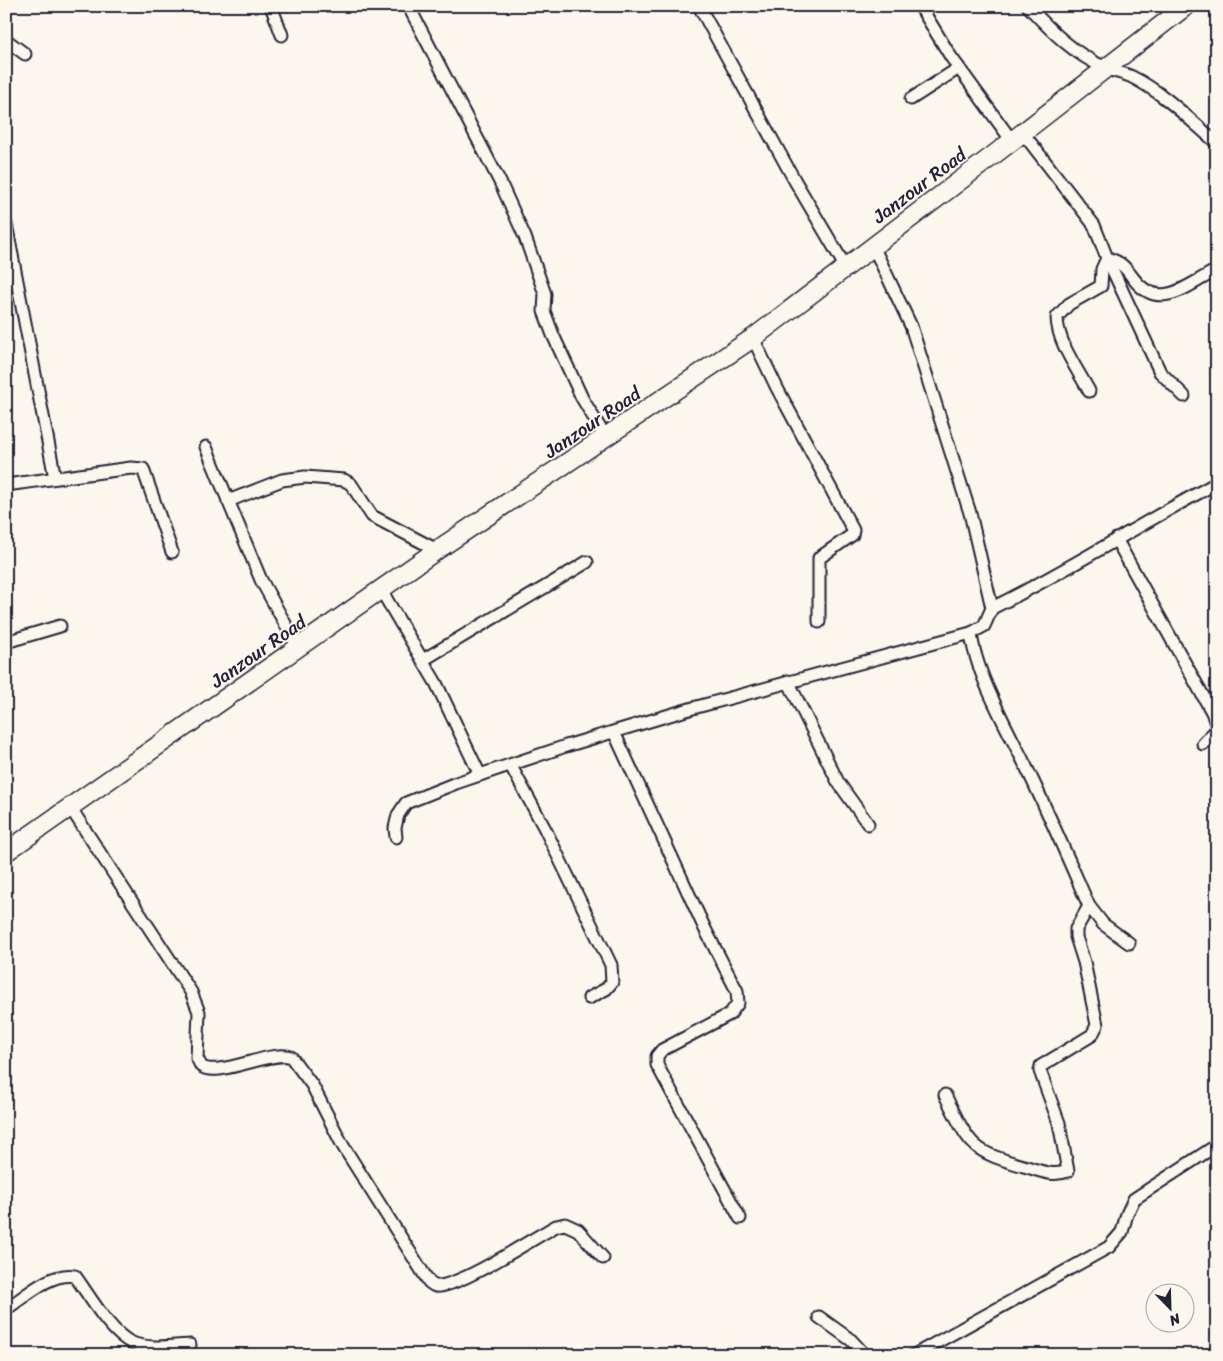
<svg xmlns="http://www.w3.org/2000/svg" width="1223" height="1361" font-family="Sriracha,sans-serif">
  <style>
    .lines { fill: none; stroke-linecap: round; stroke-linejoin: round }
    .minor-casing { stroke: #22223b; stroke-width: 15 }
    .primary-casing { stroke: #22223b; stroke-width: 21 }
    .minor { stroke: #fbf7ec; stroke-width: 11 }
    .primary { stroke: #fbf7ec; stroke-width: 18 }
    .labels { text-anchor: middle; stroke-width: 4; stroke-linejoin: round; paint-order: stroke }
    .street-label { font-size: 19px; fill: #22223b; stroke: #fbf7ec }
  </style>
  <rect width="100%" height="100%" fill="#fbf7ec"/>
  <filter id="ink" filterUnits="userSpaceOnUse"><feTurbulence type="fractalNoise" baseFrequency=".02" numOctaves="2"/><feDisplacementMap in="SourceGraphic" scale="10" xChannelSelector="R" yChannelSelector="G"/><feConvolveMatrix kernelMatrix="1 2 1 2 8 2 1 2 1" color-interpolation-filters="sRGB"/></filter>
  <g filter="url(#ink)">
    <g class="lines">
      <!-- minor casing -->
      <g class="minor-casing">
        <g id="minor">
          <polyline points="271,6 282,35"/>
          <polyline points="699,6 795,181 845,266"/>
          <polyline points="920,6 951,57 1012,141"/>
          <path d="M1028,6C1051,31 1075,55 1106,68C1114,72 1124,73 1132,77C1164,93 1190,120 1217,143"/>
          <polyline points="410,9 500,182 525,237 545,294 544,311 553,335 582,398 606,438"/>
          <polyline points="6,40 25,54"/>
          <polyline points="911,99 959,68"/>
          <polyline points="1023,133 1094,225 1107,258 1160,372 1184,396"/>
          <polyline points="6,224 55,478"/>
          <path d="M873,246L911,326L970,513L992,608L984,626L971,633C976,677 1012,736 1031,777C1051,819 1070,863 1089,906L1103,924L1129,943"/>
          <polyline points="753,338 777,388 853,530 852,535 819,558 819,622"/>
          <path d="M1089,391C1078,370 1057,342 1057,317L1069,304L1101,286L1102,269L1107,258C1121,262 1125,267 1133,278C1159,313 1187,285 1217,270"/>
          <polyline points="206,447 261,580 299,649"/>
          <polyline points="6,485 131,468 143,469 172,552"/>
          <polyline points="228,501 282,480 305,477 344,480 351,484 372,516 437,550"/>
          <polyline points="1116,539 1212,712 1217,727"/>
          <polyline points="381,590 436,683 480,775"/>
          <path d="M992,608C1069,570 1141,523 1217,483"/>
          <polyline points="6,642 60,626"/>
          <polyline points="423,660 587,562"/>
          <polyline points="788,681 838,782 868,824"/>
          <polyline points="614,732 705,929 737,991 738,1003 730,1014 662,1050 657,1056 657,1065 740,1218"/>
          <polyline points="1203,744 1217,729"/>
          <polyline points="511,766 545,829 611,965 612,982 606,989 589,998"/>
          <path d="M70,807L191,992L199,1012L197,1058L201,1066C217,1079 273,1049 291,1057L312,1085L343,1146L429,1282C433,1285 435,1287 440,1286C467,1282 529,1241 556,1226L565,1224L578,1230L603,1258"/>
          <polyline points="396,837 395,828 398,815 406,803 456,783 566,746 693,708 971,633"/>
          <path d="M945,1095C971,1147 970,1151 1027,1167C1041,1171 1053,1177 1068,1171L1059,1123L1040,1071L1041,1066L1092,1035L1097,1025L1084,962L1076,937V929L1089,906"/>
          <path d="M6,1309C25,1297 51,1271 75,1276C89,1295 111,1334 132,1343C150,1350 172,1346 190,1345"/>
          <polyline points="819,1317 851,1340 865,1355"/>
          <polyline points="914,1355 1109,1247 1122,1232 1127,1214 1134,1199 1217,1145"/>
        </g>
      </g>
      <!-- primary casing -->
      <g class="primary-casing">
        <polyline id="primary" points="6,852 437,550 753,338 1012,141 1186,6"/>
      </g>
      <!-- minor -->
      <use href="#minor" class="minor"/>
      <!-- primary -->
      <use href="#primary" class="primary"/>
    </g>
  </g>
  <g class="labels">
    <!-- street labels -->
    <g class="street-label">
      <text transform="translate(919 185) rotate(-37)" y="7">Janzour Road</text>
      <text transform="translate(592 422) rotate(-34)" y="7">Janzour Road</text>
      <text transform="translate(258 651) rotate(-35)" y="7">Janzour Road</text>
    </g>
  </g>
  <!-- margin -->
  <rect width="1223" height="1361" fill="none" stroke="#fbf7ec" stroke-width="25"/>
  <rect x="12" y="12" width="1198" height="1336" fill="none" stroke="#22223b" stroke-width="2" filter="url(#ink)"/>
  <!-- north arrow -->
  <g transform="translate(1170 1308) rotate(157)"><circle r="24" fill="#fbf7ec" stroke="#a4a2a5"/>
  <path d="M0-4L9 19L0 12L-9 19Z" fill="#22223b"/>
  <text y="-8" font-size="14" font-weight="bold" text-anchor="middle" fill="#22223b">N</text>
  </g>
</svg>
